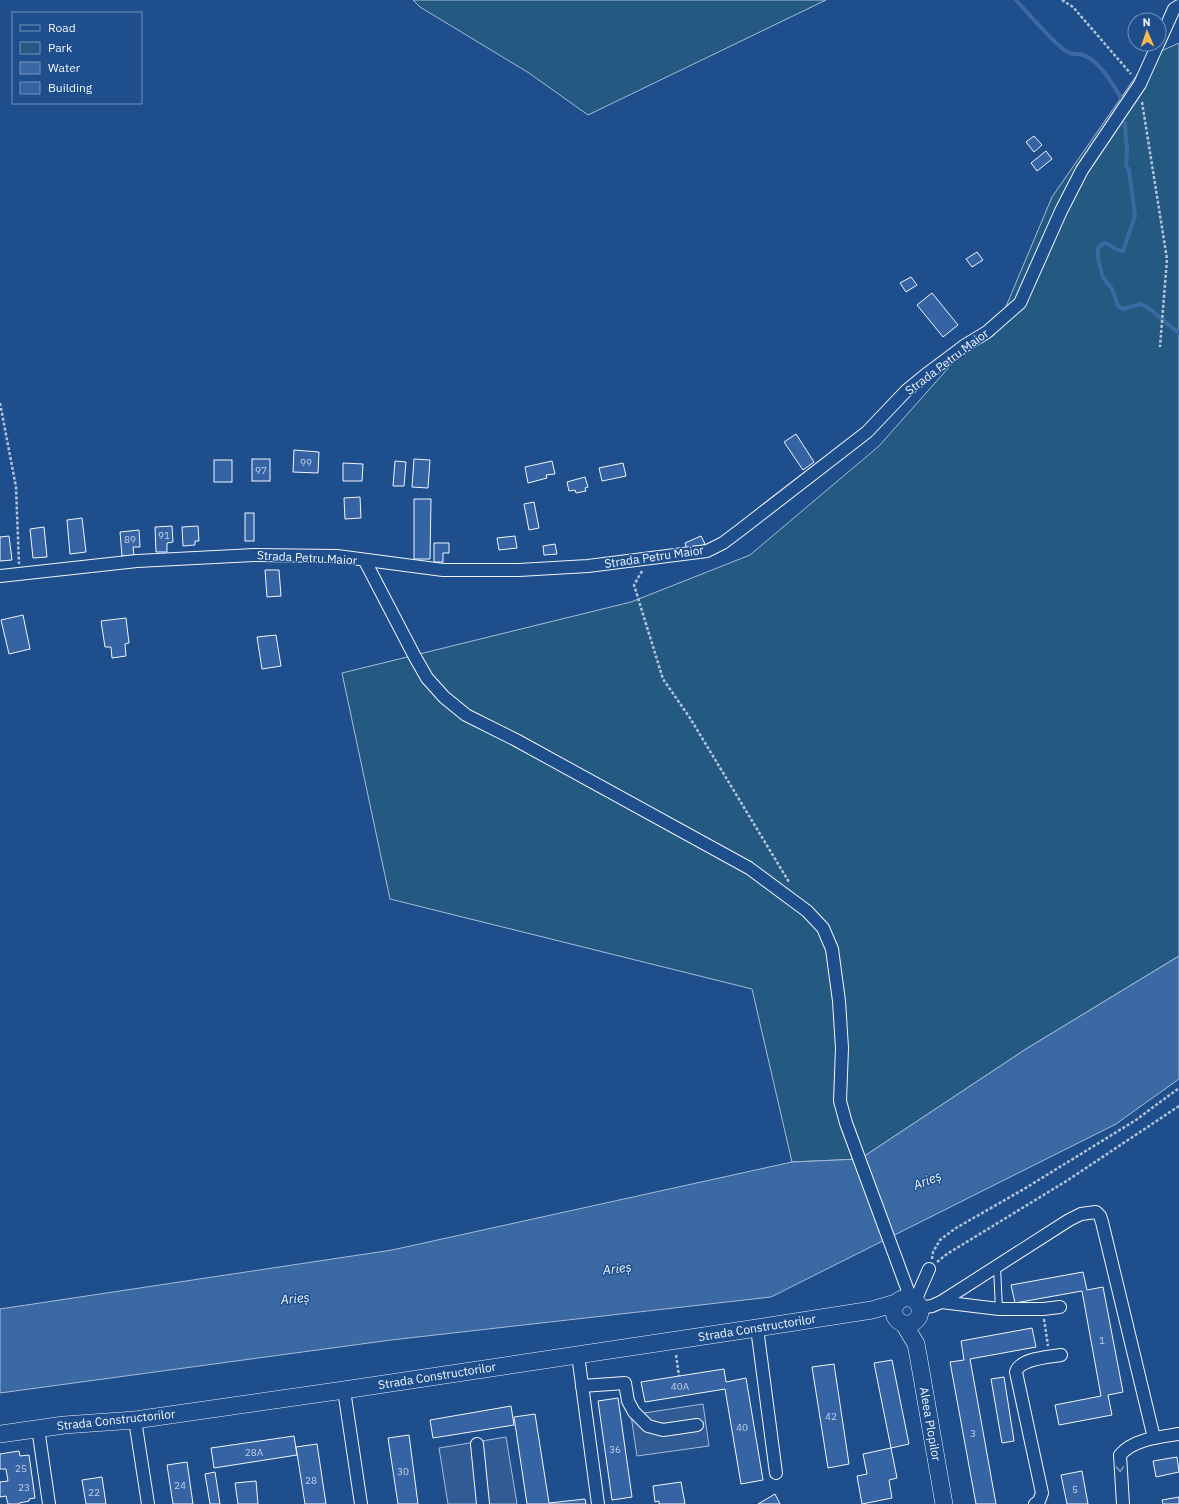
<svg xmlns="http://www.w3.org/2000/svg" width="1179" height="1504" font-family="'IBM Plex Sans',sans-serif">
  <style>
    .green { fill: #245a82; stroke: #a8bbd7 }
    .parking { fill: #305b95; stroke: #a8bbd7 }
    .water { fill: #3b69a3; stroke: #a8bbd7 }
    .lines { fill: none; stroke-linecap: round; stroke-linejoin: round }
    .stream { stroke: #3b69a3; stroke-width: 4 }
    .building { fill: #3563a3; stroke: #f2f6ff }
    .lane-casing { stroke: #f2f6ff; stroke-width: 8 }
    .street-casing { stroke: #f2f6ff; stroke-width: 14 }
    .secondary-casing { stroke: #f2f6ff; stroke-width: 18 }
    .path { stroke: #b3c4dc; stroke-width: 2.5; stroke-dasharray: 3 2; stroke-linecap: butt }
    .lane { stroke: #1f4e8c; stroke-width: 6 }
    .street { stroke: #1f4e8c; stroke-width: 12 }
    .secondary { stroke: #1f4e8c; stroke-width: 17 }
    .oneway { stroke: #7e9ac0 }
    .labels { text-anchor: middle; stroke-width: 3; stroke-linejoin: round; paint-order: stroke }
    .number-label { font-size: 10px; fill: #c3d1e8 }
    .street-label { font-size: 12px; fill: #f2f6ff; stroke: #1f4e8c }
    .water-label { font-size: 13px; font-style: italic; fill: #f2f6ff; stroke: #1f4e8c }
  </style>
  <rect width="100%" height="100%" fill="#1f4e8c"/>
  <!-- green -->
  <g class="green">
    <polygon points="413,0 826,0 588,115 529,73 420,7"/>
    <polygon points="1179,43 1179,956 1026,1049 860,1159 792,1162 752,989 390,899 342,673 631,602 750,555 879,446 958,357 994,335 1052,197 1150,56"/>
  </g>
  <!-- parking -->
  <g class="parking">
    <polygon points="703,1404 709,1446 637,1456 631,1415"/>
    <polygon points="506,1437 517,1504 448,1504 439,1448"/>
  </g>
  <!-- water -->
  <polygon class="water" points="1179,956 1179,1079 1116,1124 771,1297 391,1340 0,1393 0,1309 392,1250 792,1162 860,1159 1026,1049"/>
  <g class="lines">
    <!-- stream -->
    <g class="stream">
      <path d="M1016,0C1031,16 1046,35 1063,49C1073,57 1075,52 1083,55C1100,60 1114,87 1123,101"/>
      <path d="M1125,123L1127,151L1126,166L1129,170L1135,216L1123,251C1115,251 1111,244 1104,243L1098,248V259L1103,277L1112,289L1118,306L1123,309L1140,304L1147,307L1179,333"/>
    </g>
  </g>
  <!-- building -->
  <g class="building">
    <polygon points="1034,136 1042,145 1034,152 1026,142"/>
    <polygon points="1046,151 1052,159 1037,171 1031,163"/>
    <polygon points="977,252 983,260 972,267 966,259"/>
    <polygon points="911,277 917,285 906,292 900,283"/>
    <polygon points="932,293 958,325 943,337 917,305"/>
    <polygon points="796,434 814,462 803,470 784,442"/>
    <polygon points="294,450 319,452 318,473 293,472"/>
    <rect x="252" y="459" width="18" height="22"/>
    <polygon points="414,459 430,460 428,488 412,487"/>
    <rect x="214" y="460" width="18" height="22"/>
    <polygon points="395,461 406,462 404,486 393,486"/>
    <polygon points="552,461 555,474 546,475 547,478 528,483 525,467"/>
    <polygon points="343,463 363,464 362,481 343,481"/>
    <polygon points="623,463 626,476 602,481 599,468"/>
    <polygon points="585,477 588,487 585,488 586,491 576,493 575,490 569,491 567,482"/>
    <polygon points="360,497 361,518 345,519 344,498"/>
    <polygon points="414,499 431,499 430,559 414,559"/>
    <polygon points="534,502 539,528 529,530 524,504"/>
    <rect x="245" y="513" width="9" height="28"/>
    <polygon points="82,518 86,552 70,554 67,520"/>
    <polygon points="172,526 173,542 167,543 167,552 156,552 155,527"/>
    <polygon points="198,526 199,541 195,541 195,545 183,546 182,527"/>
    <polygon points="44,527 47,557 33,558 30,529"/>
    <polygon points="139,530 140,547 133,547 134,555 122,556 120,532"/>
    <polygon points="9,536 12,560 0,561 0,537"/>
    <polygon points="515,536 517,548 499,550 497,538"/>
    <polygon points="701,536 705,544 688,552 685,543"/>
    <polygon points="434,543 449,543 449,553 443,553 443,562 434,562"/>
    <polygon points="555,544 557,554 544,555 543,546"/>
    <polygon points="265,570 279,570 281,596 267,597"/>
    <polygon points="23,615 30,649 9,654 1,620"/>
    <polygon points="126,618 129,643 125,644 126,656 112,658 111,647 105,647 101,621"/>
    <polygon points="276,635 281,666 262,669 257,637"/>
    <polygon points="1083,1272 1087,1290 1103,1287 1123,1392 1108,1395 1112,1415 1059,1425 1055,1405 1101,1396 1082,1291 1015,1303 1011,1285"/>
    <polygon points="1032,1328 1036,1347 970,1359 996,1504 976,1504 950,1362 964,1360 961,1341"/>
    <polygon points="892,1360 909,1444 891,1448 874,1363"/>
    <polygon points="834,1364 849,1464 828,1468 812,1367"/>
    <polygon points="724,1369 726,1382 746,1378 763,1480 741,1484 725,1389 645,1402 641,1382"/>
    <polygon points="1004,1377 1014,1441 1002,1443 991,1379"/>
    <polygon points="618,1398 632,1497 612,1500 598,1401"/>
    <polygon points="511,1406 514,1425 433,1438 430,1420"/>
    <polygon points="535,1414 549,1503 585,1499 586,1504 527,1504 514,1417"/>
    <polygon points="409,1435 418,1504 398,1504 388,1438"/>
    <polygon points="294,1436 297,1455 214,1468 211,1448"/>
    <polygon points="317,1444 326,1504 305,1504 296,1447"/>
    <polygon points="891,1448 897,1478 889,1480 892,1498 862,1504 857,1476 867,1474 863,1454"/>
    <polygon points="19,1451 20,1456 29,1455 35,1498 29,1499 29,1501 19,1503 19,1504 8,1504 6,1496 0,1497 0,1482 8,1481 6,1469 0,1469 0,1454"/>
    <polygon points="1177,1457 1179,1472 1156,1477 1153,1461"/>
    <polygon points="187,1462 193,1504 173,1504 167,1465"/>
    <polygon points="1082,1471 1088,1504 1067,1504 1061,1475"/>
    <polygon points="215,1472 220,1504 210,1504 205,1474"/>
    <polygon points="102,1477 106,1504 86,1504 82,1480"/>
    <polygon points="256,1481 258,1504 238,1504 235,1483"/>
    <polygon points="681,1482 685,1504 659,1504 659,1501 655,1502 653,1486"/>
    <polygon points="775,1494 780,1504 758,1504"/>
    <polygon points="1179,1497 1179,1504 1163,1504 1162,1500"/>
  </g>
  <g class="lines">
    <!-- lane casing -->
    <g class="lane-casing">
      <polyline id="lane" points="997,1267 999,1309"/>
    </g>
    <!-- street casing -->
    <g class="street-casing">
      <g id="street">
        <polyline points="1159,42 1174,9 1179,6"/>
        <polyline points="365,561 415,657 427,678 444,697 466,715 516,740 749,868 807,911 823,928 832,949 839,1001 842,1048 840,1101 846,1123 911,1299"/>
        <polyline points="0,576 137,561 254,555 337,556 443,570 519,570 588,566 707,551 723,543 739,531 867,432 906,391 928,373 964,346 987,332 1020,303 1061,211 1082,170 1140,84 1158,44"/>
        <polyline points="915,1301 929,1269"/>
        <polyline points="941,1302 999,1309 1043,1309 1060,1307"/>
        <polyline points="920,1308 932,1306 941,1302 1069,1220 1081,1214 1096,1212 1100,1216 1102,1222 1154,1438"/>
        <polyline points="757,1328 776,1473"/>
        <polyline points="578,1355 598,1504"/>
        <polyline points="582,1386 625,1383 628,1401 634,1412 648,1426 663,1430 697,1425"/>
        <polyline points="344,1390 361,1504"/>
        <polyline points="135,1420 148,1504"/>
        <polyline points="38,1428 49,1504"/>
        <polyline points="477,1444 483,1504"/>
        <path d="M1035,1504L1039,1501L1042,1493L1016,1372C1020,1358 1049,1357 1061,1355"/>
        <path d="M1123,1504L1120,1455C1134,1439 1159,1437 1179,1434"/>
      </g>
    </g>
    <!-- secondary casing -->
    <g class="secondary-casing">
      <g id="secondary">
        <circle cx="907" cy="1311" r="13"/>
        <polyline points="904,1324 916,1344 919,1360 944,1504"/>
        <polyline points="0,1434 64,1425 135,1420 344,1390 757,1328 872,1310 896,1303"/>
      </g>
    </g>
    <!-- path -->
    <g class="path">
      <polyline points="1062,0 1073,7 1131,74"/>
      <polyline points="1142,102 1167,259 1160,347"/>
      <polyline points="0,403 16,487 19,564"/>
      <polyline points="642,571 634,585 663,679 690,718 789,882"/>
      <polyline points="932,1259 933,1252 940,1240 956,1228 1024,1189 1136,1120 1179,1088"/>
      <polyline points="937,1262 947,1254 1068,1180 1179,1106"/>
      <polyline points="1044,1319 1048,1346"/>
      <polyline points="676,1355 679,1376"/>
    </g>
    <!-- lane -->
    <use href="#lane" class="lane"/>
    <!-- street -->
    <use href="#street" class="street"/>
    <!-- secondary -->
    <use href="#secondary" class="secondary"/>
  </g>
  <!-- one-way arrows -->
  <defs><path id="oneway-chevron" d="M-2-3.5L2.5 0L-2 3.5" fill="none" stroke-width="1.6" stroke-linecap="round" stroke-linejoin="round"/></defs>
  <use class="oneway" href="#oneway-chevron" transform="translate(1120 1469) rotate(88)"/>
  <g class="labels">
    <!-- number labels -->
    <g class="number-label">
      <text x="306" y="466">99</text>
      <text x="261" y="474">97</text>
      <text x="164" y="539">91</text>
      <text x="130" y="543">89</text>
      <text x="1102" y="1344">1</text>
      <text x="680" y="1390">40A</text>
      <text x="831" y="1420">42</text>
      <text x="742" y="1431">40</text>
      <text x="973" y="1437">3</text>
      <text x="615" y="1453">36</text>
      <text x="254" y="1456">28A</text>
      <text x="21" y="1472">25</text>
      <text x="403" y="1475">30</text>
      <text x="311" y="1484">28</text>
      <text x="180" y="1489">24</text>
      <text x="24" y="1491">23</text>
      <text x="1075" y="1493">5</text>
      <text x="94" y="1496">22</text>
    </g>
    <!-- street labels -->
    <g class="street-label">
      <text transform="translate(947 362) rotate(-37)" y="4">Strada Petru Maior</text>
      <text transform="translate(654 557) rotate(-8)" y="4">Strada Petru Maior</text>
      <text transform="translate(307 558) rotate(3)" y="4">Strada Petru Maior</text>
      <text transform="translate(757 1328) rotate(-9)" y="4">Strada Constructorilor</text>
      <text transform="translate(437 1376) rotate(-9)" y="4">Strada Constructorilor</text>
      <text transform="translate(116 1420) rotate(-6)" y="4">Strada Constructorilor</text>
      <text transform="translate(930 1424) rotate(80)" y="4">Aleea Plopilor</text>
    </g>
    <!-- water labels -->
    <g class="water-label">
      <text transform="translate(927 1180) rotate(-22)" y="5">Arieș</text>
      <text transform="translate(617 1268) rotate(-7)" y="5">Arieș</text>
      <text transform="translate(295 1298) rotate(-5)" y="5">Arieș</text>
    </g>
  </g>
  <!-- legend -->
  <rect x="12" y="12" width="130" height="92" fill="#1f4e8c" stroke="#7391ba"/>
  <rect x="20" y="25" width="20" height="6" fill="#1f4e8c" stroke="#7391ba"/>
  <text x="48" y="32" font-size="12" fill="#f2f6ff">Road</text>
  <rect x="20" y="42" width="20" height="12" fill="#245a82" stroke="#7391ba"/>
  <text x="48" y="52" font-size="12" fill="#f2f6ff">Park</text>
  <rect x="20" y="62" width="20" height="12" fill="#3b69a3" stroke="#7391ba"/>
  <text x="48" y="72" font-size="12" fill="#f2f6ff">Water</text>
  <rect x="20" y="82" width="20" height="12" fill="#3563a3" stroke="#7391ba"/>
  <text x="48" y="92" font-size="12" fill="#f2f6ff">Building</text>
  <!-- north arrow -->
  <g transform="translate(1147 32) rotate(358)"><circle r="19" fill="#1f4e8c" stroke="#7391ba"/>
  <path d="M0-3L7 15L0 10L-7 15Z" fill="#ffb74d"/>
  <text y="-6" font-size="11" font-weight="bold" text-anchor="middle" fill="#f2f6ff">N</text>
  </g>
</svg>
